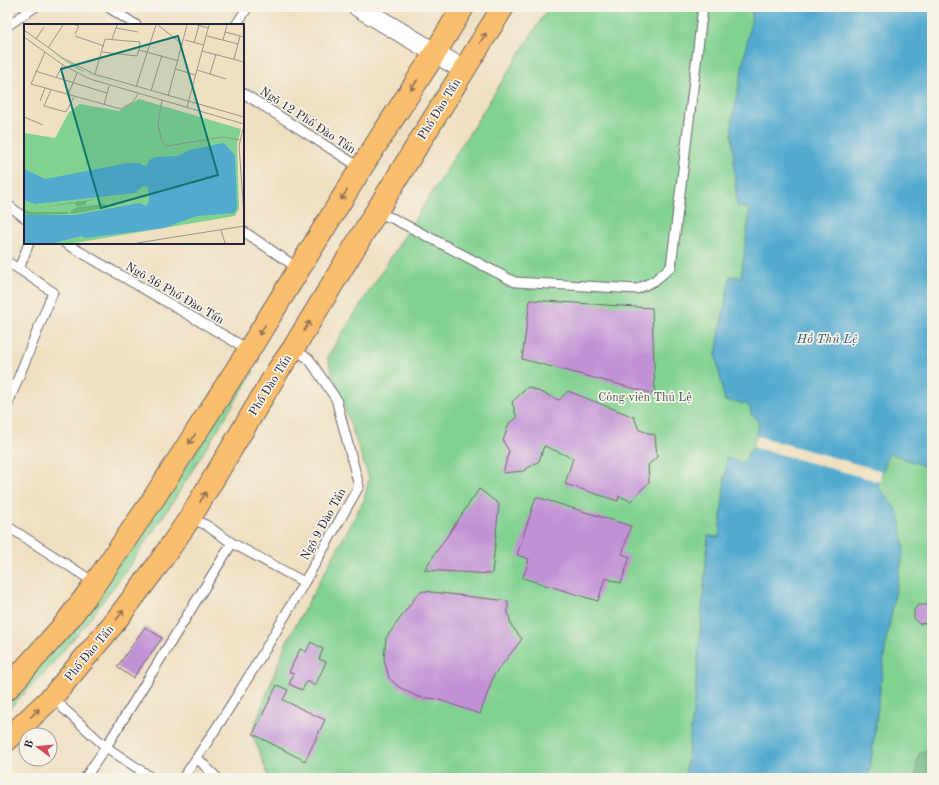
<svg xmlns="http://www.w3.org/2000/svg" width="939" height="785" font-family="'Old Standard TT',serif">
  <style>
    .green { fill: #81d191; stroke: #527a66 }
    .forest { fill: #68b37b; stroke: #456a5b }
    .water { fill: #53aacf; stroke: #3a6685 }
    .pier { fill: #efe0c2 }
    .building { fill: #c191d5 }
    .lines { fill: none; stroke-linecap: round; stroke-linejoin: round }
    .lane-casing { stroke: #6a646a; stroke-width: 11 }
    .street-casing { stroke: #6a646a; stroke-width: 21 }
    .primary-casing { stroke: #6a646a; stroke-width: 24 }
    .lane { stroke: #fff; stroke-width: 9 }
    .street { stroke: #fff; stroke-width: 19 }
    .primary { stroke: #f9be6d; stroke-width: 22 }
    .oneway { stroke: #8e7054 }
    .labels { text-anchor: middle; stroke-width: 3.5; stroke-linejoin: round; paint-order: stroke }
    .street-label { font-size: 12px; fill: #22223b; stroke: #f7f3e8 }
    .park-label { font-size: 12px; fill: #3e5755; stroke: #f7f3e8 }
    .water-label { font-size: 13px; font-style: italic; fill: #365876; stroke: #f7f3e8 }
    .inset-road { fill: none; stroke: #9d948c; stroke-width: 1 }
    .view { fill: #0f766e; fill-opacity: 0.15; stroke: #0f766e; stroke-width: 2 }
    .inset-edge { fill: none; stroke: #22223b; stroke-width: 2 }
  </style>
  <rect width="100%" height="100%" fill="#f7f3e8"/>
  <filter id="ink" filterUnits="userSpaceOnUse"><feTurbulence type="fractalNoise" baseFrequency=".025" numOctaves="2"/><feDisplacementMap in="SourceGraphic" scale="8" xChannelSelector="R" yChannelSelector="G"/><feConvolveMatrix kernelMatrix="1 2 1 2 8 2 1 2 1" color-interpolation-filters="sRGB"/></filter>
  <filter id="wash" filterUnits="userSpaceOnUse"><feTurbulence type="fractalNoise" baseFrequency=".012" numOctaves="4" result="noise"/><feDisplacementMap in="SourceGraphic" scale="16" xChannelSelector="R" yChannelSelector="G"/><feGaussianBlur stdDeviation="0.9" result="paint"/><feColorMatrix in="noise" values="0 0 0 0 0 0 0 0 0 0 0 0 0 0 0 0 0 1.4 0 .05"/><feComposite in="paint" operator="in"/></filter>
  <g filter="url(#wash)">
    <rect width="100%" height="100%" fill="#efe0c2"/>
    <!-- green -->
    <g class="green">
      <polygon points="549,7 932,7 932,778 269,778 252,733 286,643 364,500 369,478 327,357 388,262"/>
      <polygon points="252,368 254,371 169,508 125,572 85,625 40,678 7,711 7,699 247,370"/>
    </g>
    <!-- forest -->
    <polygon class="forest" points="932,747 932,778 915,778 919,754"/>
    <!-- water -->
    <path class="water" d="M752,7H932V469L889,453L878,486L899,513L904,548L886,642L869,778H685L695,697L708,536L719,537L727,457C735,462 746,466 748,453C749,452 750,452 751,451C755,448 759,427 758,422C757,418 754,417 751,415C751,410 750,404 743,403L741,404C738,402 736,401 731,402L729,401H725L717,361L716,354L730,276L741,277L750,209L737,206L732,133V122L751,22Z"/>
    <!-- pier -->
    <polygon class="pier" points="757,436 882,471 880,482 753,447"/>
    <g id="blocks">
      <!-- building -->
      <g class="building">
        <polygon points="530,300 652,308 655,394 522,359"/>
        <polygon points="528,387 559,400 568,391 634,417 639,430 655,435 657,457 648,465 649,482 631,501 619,496 618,501 565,484 573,458 544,446 539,461 523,471 503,473 509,451 503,441 509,423 517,418 512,402"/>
        <polygon points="479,489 499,504 492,574 424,570"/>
        <polygon points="536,497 631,526 622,554 630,557 621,583 605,578 598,601 523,578 529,559 517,555"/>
        <polygon points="423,591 508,601 508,612 511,625 522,639 494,675 480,714 436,699 418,697 399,687 389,678 384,659 386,638 417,595"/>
        <polygon points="918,605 926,605 932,609 932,618 927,623 919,624 914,618 914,610"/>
        <polygon points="145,627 162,638 133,678 117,667"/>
        <polygon points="311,642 323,649 319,659 326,662 315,686 307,681 302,690 289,684 294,674 289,672 300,649 306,652"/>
        <polygon points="277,685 288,690 283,700 325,720 305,761 253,734"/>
      </g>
    </g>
  </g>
  <g filter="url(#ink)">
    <use href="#blocks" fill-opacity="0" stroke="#6a646a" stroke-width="1"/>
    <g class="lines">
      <!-- lane casing -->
      <g class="lane-casing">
        <g id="lane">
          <polyline points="108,7 136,25"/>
          <polyline points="236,25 248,7"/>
          <polyline points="7,26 35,7"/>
          <polyline points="243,93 361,168"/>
          <polyline points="7,204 25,218"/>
          <polyline points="376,212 394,219 515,282 637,289 654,281 671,267 703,7"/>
          <polyline points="243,231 299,269"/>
          <polyline points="65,243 249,350"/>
          <polyline points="7,262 19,269 29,243"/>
          <polyline points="7,406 53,292 19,269"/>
          <polyline points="190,518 206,525 232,543 304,582"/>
          <polyline points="7,526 80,573 95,583"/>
          <polyline points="53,696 64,709 106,747 152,778"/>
          <polyline points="197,758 217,778"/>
          <polyline points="85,778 106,747 232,543"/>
          <path d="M183,778C248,684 303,585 359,486L336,399L309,359L293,349"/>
        </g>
      </g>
      <!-- street casing -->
      <g class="street-casing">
        <polyline id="street" points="358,7 464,70"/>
      </g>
      <!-- primary casing -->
      <g class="primary-casing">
        <g id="primary">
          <polyline points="7,689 65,624 89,592 150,504 249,350 361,168 435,53 463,7"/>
          <polyline points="7,740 53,696 114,623 157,566 190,518 279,369 293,349 376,212 503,7"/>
        </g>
      </g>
      <!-- lane -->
      <use href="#lane" class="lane"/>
      <!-- street -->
      <use href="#street" class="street"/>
      <!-- primary -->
      <use href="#primary" class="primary"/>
    </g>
    <!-- one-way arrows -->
    <defs><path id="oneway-shaft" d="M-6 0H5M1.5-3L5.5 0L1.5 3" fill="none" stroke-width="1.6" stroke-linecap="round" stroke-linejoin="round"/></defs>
    <g class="oneway">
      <use href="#oneway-shaft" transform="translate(483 38) rotate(-58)"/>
      <use href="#oneway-shaft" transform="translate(414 85) rotate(123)"/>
      <use href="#oneway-shaft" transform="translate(344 195) rotate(121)"/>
      <use href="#oneway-shaft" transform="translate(307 326) rotate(-59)"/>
      <use href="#oneway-shaft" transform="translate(262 330) rotate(122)"/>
      <use href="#oneway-shaft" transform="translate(192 439) rotate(123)"/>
      <use href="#oneway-shaft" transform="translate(203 497) rotate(-59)"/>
      <use href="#oneway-shaft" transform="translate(120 615) rotate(-53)"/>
      <use href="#oneway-shaft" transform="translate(35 713) rotate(-44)"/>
    </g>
  </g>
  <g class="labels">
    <!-- street labels -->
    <g class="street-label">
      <text transform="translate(439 109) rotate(-58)" y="4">Phố Đào Tấn</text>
      <text transform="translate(308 120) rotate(33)" y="4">Ngõ 12 Phố Đào Tấn</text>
      <text transform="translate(175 293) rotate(30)" y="4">Ngõ 36 Phố Đào Tấn</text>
      <text transform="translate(270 385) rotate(-58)" y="4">Phố Đào Tấn</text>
      <text transform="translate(323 524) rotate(-61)" y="4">Ngõ 9 Đào Tấn</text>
      <text transform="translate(89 653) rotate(-50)" y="4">Phố Đào Tấn</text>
    </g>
    <!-- park labels -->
    <g class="park-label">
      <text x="645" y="401">Công viên Thủ Lệ</text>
    </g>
    <!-- water labels -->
    <g class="water-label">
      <text x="827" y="343">Hồ Thủ Lệ</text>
    </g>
  </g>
  <!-- overview -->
  <g transform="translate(24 24)">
    <rect width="220" height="220" fill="#efe0c2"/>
    <path d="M24,26L65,50L110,65L55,46ZM115,75L217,105L213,120L215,184L211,192L51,219H0V109L31,114L45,88L56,80L95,87Z" fill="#81d191"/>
    <path d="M71,175L62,178V181L52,182L51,179L12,184ZM81,180L85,183L47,190V187L53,183ZM0,186L8,188H44V190L8,191L0,190Z" fill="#68b37b"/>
    <path d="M200,119L211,131L213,184L210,189L173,192L140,204L61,214L57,212L30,219H0V191H51L115,179L123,182L125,176L124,163L119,162L111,169L11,180L0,176V145L21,155L104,139H117V141L123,142L125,136L132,133L154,132L165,126Z" fill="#53aacf"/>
    <path class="inset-road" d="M51,1L55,2L51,10M134,1L159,21M173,1L185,4M92,4L114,8M0,6L39,34L70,50L220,93M201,8L220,13M51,12L80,22M183,12L214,20M0,13L39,41L66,55L220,100M12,15L20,3M88,15L93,1M161,16L180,21M199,16L203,1M170,19L175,1M24,24L39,1M178,27L220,38M21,28L7,60L97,85L109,78L114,70M78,28L113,32L115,26M210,35L216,12M152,45L171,51M173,46L202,55M11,47L83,69M71,50L81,15L116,18L115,26L155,37M186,50L192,30M32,54L39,41M112,63L132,1M27,66L20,82L42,88L50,73M127,67L138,31M44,71L53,49M144,72L163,1M138,76L134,100L138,118L143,122L199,113L216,116M16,77L21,64M80,81L85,62M163,83L185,1M0,93L19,101M220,101L215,122L220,190M197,206L201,219M113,219L220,202"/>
    <path class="view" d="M154,12L194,151L77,184L37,45Z"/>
    <rect width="220" height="220" class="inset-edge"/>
  </g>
  <!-- margin -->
  <rect width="939" height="785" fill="none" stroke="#f7f3e8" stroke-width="24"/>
  <!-- north arrow -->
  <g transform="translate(38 747) rotate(286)"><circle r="19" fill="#f7f3e8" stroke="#a29fa3"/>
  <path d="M0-3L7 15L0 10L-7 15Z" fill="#d1495b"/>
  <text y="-6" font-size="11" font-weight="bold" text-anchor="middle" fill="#22223b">B</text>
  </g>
</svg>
